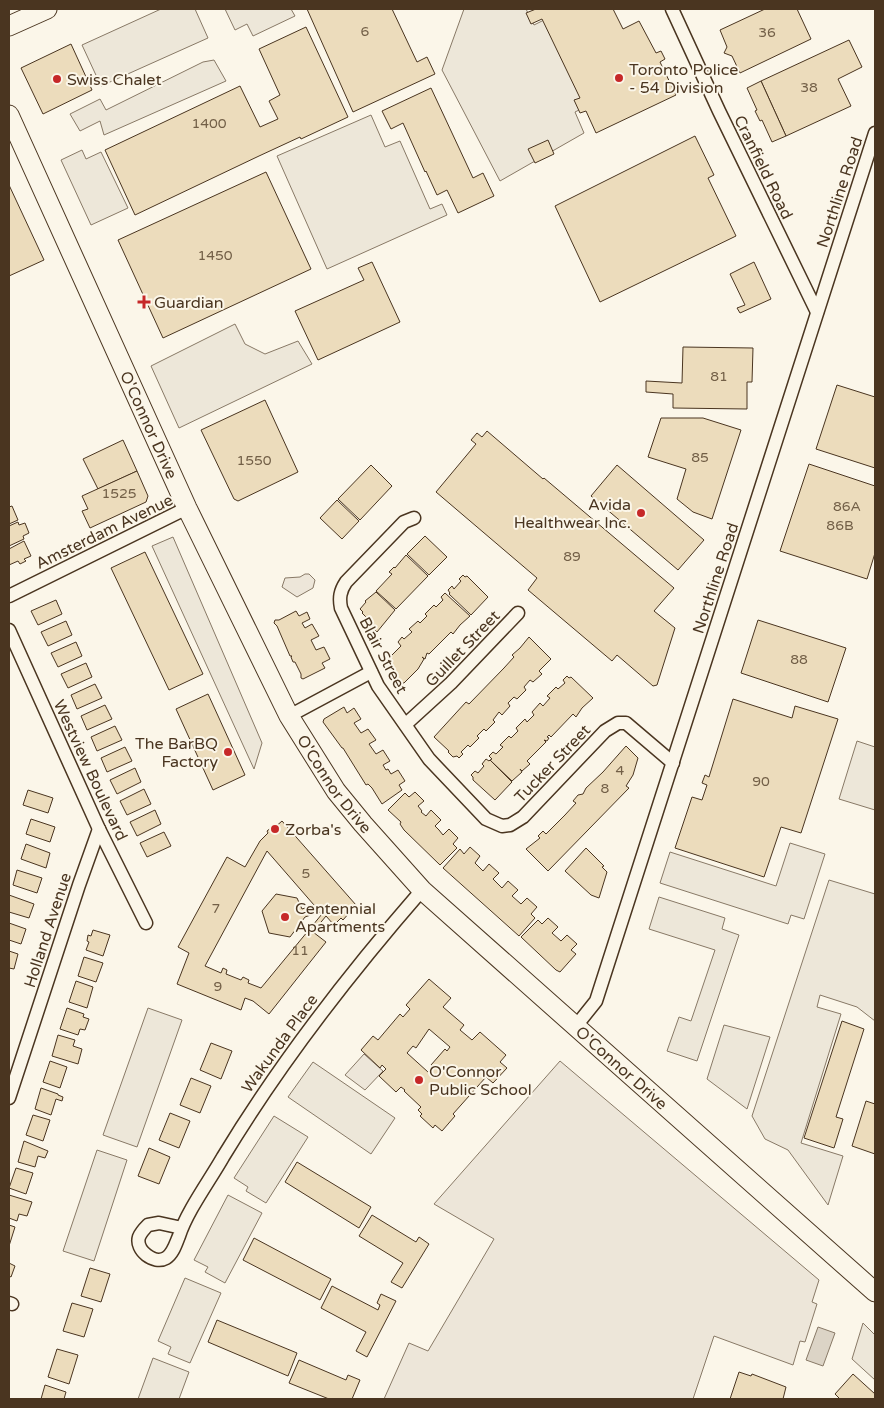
<svg xmlns="http://www.w3.org/2000/svg" width="884" height="1408" font-family="'Varela Round',sans-serif">
  <style>
    .green { fill: #ede6d9; stroke: #887966 }
    .parking { fill: #ede7d9; stroke: #887966 }
    .water { fill: #dcd4c6; stroke: #887966 }
    .building { fill: #ecdcbc; stroke: #4a3520; fill-rule: evenodd }
    .lines { fill: none; stroke-linecap: round; stroke-linejoin: round }
    .street-casing { stroke: #4a3520; stroke-width: 15 }
    .secondary-casing { stroke: #4a3520; stroke-width: 21 }
    .street { stroke: #fbf6e9; stroke-width: 12 }
    .secondary { stroke: #fbf6e9; stroke-width: 19 }
    .poi-dot { fill: #c62828; stroke: #fbf6e9; stroke-width: 2 }
    .labels { text-anchor: middle; stroke-width: 4; stroke-linejoin: round; paint-order: stroke }
    .number-label { font-size: 14px; fill: #725f47 }
    .poi-label { font-size: 16px; fill: #4a3520; stroke: #fbf6e9; text-anchor: start }
    .street-label { font-size: 16px; fill: #4a3520; stroke: #fbf6e9 }
  </style>
  <rect width="100%" height="100%" fill="#fbf6e9"/>
  <!-- green -->
  <g class="green">
    <polygon points="305,574 309,574 315,580 313,588 297,597 282,587 285,578 300,577"/>
    <polygon points="364,1054 383,1071 365,1090 345,1075"/>
    <polygon points="560,1061 819,1280 812,1302 817,1304 805,1342 800,1341 793,1365 714,1336 693,1399 384,1399 409,1343 428,1351 494,1239 434,1204"/>
  </g>
  <!-- parking -->
  <g class="parking">
    <polygon points="161,9 195,9 208,38 101,86 82,45"/>
    <polygon points="225,9 291,9 295,16 253,36 247,24 235,30"/>
    <polygon points="464,9 526,9 534,25 544,20 585,107 575,112 584,133 500,181 442,70"/>
    <polygon points="214,60 226,81 104,135 100,121 80,131 70,114 100,99 106,110 203,62"/>
    <polygon points="371,115 385,147 400,141 430,209 442,204 447,215 327,269 277,156"/>
    <polygon points="82,150 86,159 101,152 128,208 91,225 61,160"/>
    <polygon points="235,324 245,344 265,354 298,341 312,364 179,428 151,366"/>
    <polygon points="173,537 262,743 254,769 152,546"/>
    <polygon points="857,741 875,747 875,810 839,799"/>
    <polygon points="790,843 825,854 804,919 791,915 788,924 660,883 670,852 776,886"/>
    <polygon points="829,880 875,894 875,1021 857,1007 820,995 817,1007 841,1014 801,1143 843,1156 828,1205 788,1150 765,1139 752,1116"/>
    <polygon points="659,897 725,918 722,929 739,935 697,1061 667,1051 679,1017 691,1021 715,950 649,929"/>
    <polygon points="148,1008 182,1020 137,1147 103,1135"/>
    <polygon points="724,1025 770,1037 747,1109 707,1079"/>
    <polygon points="313,1062 395,1118 371,1154 288,1097"/>
    <polygon points="274,1116 308,1137 266,1203 246,1191 248,1187 234,1178"/>
    <polygon points="97,1150 127,1160 94,1261 63,1251"/>
    <polygon points="228,1195 262,1213 225,1283 205,1272 208,1267 194,1260"/>
    <polygon points="185,1278 221,1293 190,1363 168,1354 171,1347 158,1341"/>
    <polygon points="863,1323 875,1335 875,1380 852,1359"/>
    <polygon points="153,1358 189,1372 179,1399 138,1399"/>
  </g>
  <!-- water -->
  <polygon class="water" points="818,1327 835,1333 823,1366 806,1360"/>
  <!-- building -->
  <g class="building">
    <polygon points="307,9 392,9 417,62 427,57 435,74 353,112"/>
    <polygon points="536,9 613,9 623,29 639,21 656,53 661,51 665,59 660,62 676,95 596,133 586,111 580,113 574,100 580,98 542,19 531,24 526,13"/>
    <polygon points="765,9 797,9 811,39 740,73 732,56 724,53 727,47 720,30"/>
    <polygon points="306,27 348,117 301,139 300,137 259,156 135,215 105,150 240,86 260,127 278,119 269,101 280,95 259,49"/>
    <polygon points="849,40 862,67 838,79 851,106 786,136 761,81"/>
    <polygon points="71,44 92,90 43,114 21,68"/>
    <polygon points="761,81 786,136 772,142 762,120 760,121 755,111 757,110 747,88"/>
    <polygon points="431,88 473,178 483,173 494,196 458,213 447,190 437,195 426,171 425,172 403,123 391,129 382,111"/>
    <polygon points="695,136 714,175 708,178 736,236 600,302 555,206"/>
    <polygon points="548,140 554,154 535,163 528,149"/>
    <polygon points="266,172 311,269 163,338 118,240"/>
    <polygon points="9,185 44,260 9,276"/>
    <polygon points="372,262 400,322 318,360 295,311 364,280 358,268"/>
    <polygon points="754,262 771,299 740,313 737,308 745,305 730,274"/>
    <polygon points="683,347 753,348 752,382 747,382 747,409 673,408 673,394 646,392 646,381 682,383"/>
    <polygon points="837,385 875,397 875,468 816,449"/>
    <polygon points="265,400 298,472 238,501 234,499 201,430"/>
    <polygon points="661,418 703,418 741,430 712,519 693,512 677,499 686,469 648,457"/>
    <polygon points="487,431 543,479 544,478 674,588 654,611 675,628 657,685 653,686 617,655 612,661 528,590 537,578 436,492 476,444 471,440 477,433 482,437"/>
    <polygon points="123,440 137,471 98,489 83,459"/>
    <polygon points="809,464 875,486 875,553 867,579 780,551"/>
    <polygon points="371,465 392,486 360,520 338,499"/>
    <polygon points="617,465 704,540 678,570 591,496"/>
    <polygon points="137,471 148,496 146,502 90,528 82,511 88,509 82,496"/>
    <polygon points="337,500 359,521 342,539 320,518"/>
    <polygon points="12,506 18,520 9,524 9,507"/>
    <polygon points="18,522 19,525 25,523 29,533 23,536 24,539 9,546 9,526"/>
    <polygon points="425,536 447,557 429,575 407,554"/>
    <polygon points="24,541 31,556 24,559 26,561 20,564 18,561 9,565 9,549"/>
    <polygon points="145,552 203,674 169,690 111,568"/>
    <polygon points="406,555 428,576 396,609 376,591 392,574 389,572 394,567 395,568"/>
    <polygon points="463,575 465,577 467,576 488,597 471,615 449,594 450,593 448,590 452,586 454,589 461,581 459,579"/>
    <polygon points="376,592 395,610 377,632 368,624 371,622 362,613 363,612 360,609 366,602 365,601"/>
    <polygon points="445,593 470,616 460,625 453,634 451,632 429,654 427,653 425,659 422,657 424,659 418,669 404,683 400,683 396,679 398,674 385,662 401,646 398,642 402,637 404,639 412,632 409,629 418,621 420,623 427,616 425,614 434,605 436,607 443,600 441,597"/>
    <polygon points="56,600 62,614 38,625 31,611"/>
    <polygon points="296,611 299,616 307,612 310,619 302,623 305,628 312,624 319,636 311,640 316,650 324,647 330,659 322,663 325,668 303,679 301,678 301,674 295,662 293,662 291,657 292,656 290,656 277,626 274,623 275,620 279,620"/>
    <polygon points="758,620 846,648 828,702 741,673"/>
    <polygon points="66,621 72,635 48,646 41,632"/>
    <polygon points="529,637 551,659 539,671 542,674 533,682 530,680 524,687 526,690 517,699 514,697 508,703 510,706 502,715 499,712 493,720 495,722 486,731 484,729 477,736 479,738 470,747 468,745 461,752 463,754 459,758 457,756 453,757 448,752 449,751 434,737 466,702 469,704 504,668 514,657 512,655 520,648"/>
    <polygon points="76,642 82,656 58,667 51,653"/>
    <polygon points="86,663 92,677 68,688 61,674"/>
    <polygon points="567,676 569,678 571,677 593,698 582,708 576,717 573,714 551,737 549,735 547,737 549,738 547,741 544,740 546,742 527,761 530,764 522,771 520,769 522,772 512,781 490,760 492,759 489,756 493,752 496,754 503,747 500,745 509,736 511,738 518,731 516,728 525,719 527,722 534,715 532,712 540,703 543,706 550,698 547,696 556,687 558,689 565,683 563,680"/>
    <polygon points="95,684 102,698 77,709 71,695"/>
    <polygon points="208,694 245,775 213,790 176,709"/>
    <polygon points="733,699 792,718 795,706 838,719 801,833 781,827 764,877 675,848 692,797 702,800 707,785 702,783 705,775 709,777"/>
    <polygon points="105,705 112,719 87,730 81,716"/>
    <polygon points="344,707 347,713 354,708 361,719 354,723 361,733 368,729 376,740 369,744 376,754 383,750 390,761 383,765 386,770 388,769 391,774 398,770 405,781 399,785 402,790 382,804 372,788 368,784 366,785 343,748 342,748 323,722 324,719"/>
    <polygon points="115,726 122,740 97,751 91,737"/>
    <polygon points="626,746 638,758 633,775 626,786 629,788 548,871 526,849 540,838 538,836 543,831 546,834 565,815 576,803 573,801 578,795 583,794 586,788 603,772"/>
    <polygon points="125,747 132,761 107,772 101,758"/>
    <polygon points="486,759 489,761 490,760 512,782 495,800 473,780 473,777 471,775 475,771 478,773 484,766 482,764"/>
    <polygon points="135,768 141,782 117,794 110,780"/>
    <polygon points="144,789 151,804 127,815 120,801"/>
    <polygon points="28,790 53,798 48,813 23,805"/>
    <polygon points="415,792 424,801 418,806 422,811 421,812 426,816 431,810 441,820 435,826 439,830 443,835 449,829 458,838 453,844 457,848 440,865 404,830 400,824 401,822 388,810 405,793 409,797"/>
    <polygon points="155,810 161,824 137,836 130,822"/>
    <polygon points="31,819 55,827 50,842 26,834"/>
    <path d="M282,821L356,905L343,920L341,918L334,925L326,916L313,932L326,942L269,1014L253,1001L245,998L241,1010L177,984L189,953L178,947L227,857L245,867L260,841L268,833L267,831L272,827L273,829ZM267,851L314,905L302,909L297,898L276,894L262,911L269,933L290,937L305,917L319,912L322,914L261,988L248,983L249,980L243,977L241,980L226,974L227,970L223,968L221,973L205,966Z"/>
    <polygon points="164,832 171,846 147,857 140,843"/>
    <polygon points="26,844 50,853 46,868 21,859"/>
    <polygon points="470,847 480,856 475,863 483,871 489,864 499,873 493,879 502,888 508,881 518,890 512,896 521,904 527,898 537,907 531,914 535,918 519,936 443,868 460,849 464,854"/>
    <polygon points="586,848 604,866 602,867 607,872 599,898 591,895 565,871"/>
    <polygon points="17,870 42,878 37,893 13,885"/>
    <polygon points="9,895 34,904 29,918 9,912"/>
    <polygon points="548,918 558,927 552,933 561,941 567,935 577,944 571,950 576,954 560,972 556,970 521,937 538,920 542,924"/>
    <polygon points="9,923 26,929 21,944 9,940"/>
    <polygon points="93,930 110,935 103,956 86,950 89,942 87,941 88,935 91,936"/>
    <polygon points="9,951 18,954 14,969 9,968"/>
    <polygon points="84,957 103,963 96,982 78,976"/>
    <path d="M429,979L451,998L443,1007L464,1025L460,1030L472,1040L480,1032L506,1055L500,1062L507,1068L493,1083L486,1077L453,1114L455,1116L442,1131L435,1125L433,1128L420,1116L422,1114L418,1110L421,1107L404,1091L405,1090L401,1087L396,1092L379,1076L386,1069L382,1065L380,1068L361,1050L373,1036L378,1040L400,1014L403,1017L410,1009L406,1005ZM429,1029L450,1047L447,1051L445,1049L431,1065L433,1067L428,1072L407,1053L413,1046L416,1048Z"/>
    <polygon points="76,981 93,987 87,1008 69,1002"/>
    <polygon points="67,1008 84,1014 83,1017 89,1019 85,1030 80,1029 78,1035 60,1029"/>
    <polygon points="842,1021 864,1029 836,1117 843,1119 834,1148 804,1138"/>
    <polygon points="58,1035 75,1040 73,1046 82,1049 78,1064 52,1056"/>
    <polygon points="211,1043 232,1051 221,1079 200,1070"/>
    <polygon points="50,1061 67,1067 60,1088 43,1082"/>
    <polygon points="191,1078 211,1086 200,1113 180,1105"/>
    <polygon points="41,1088 58,1094 58,1095 63,1097 62,1101 56,1099 51,1115 35,1109"/>
    <polygon points="866,1101 875,1104 875,1154 852,1146"/>
    <polygon points="170,1113 190,1121 179,1148 159,1140"/>
    <polygon points="33,1115 50,1120 43,1141 26,1135"/>
    <polygon points="24,1141 48,1151 45,1158 38,1156 35,1167 18,1162"/>
    <polygon points="149,1148 170,1157 159,1184 138,1176"/>
    <polygon points="297,1162 371,1207 359,1228 285,1182"/>
    <polygon points="16,1168 33,1173 26,1194 9,1188"/>
    <polygon points="9,1195 32,1202 27,1216 19,1214 17,1221 9,1218"/>
    <polygon points="372,1215 416,1242 419,1237 429,1244 402,1288 391,1282 403,1263 359,1236"/>
    <polygon points="9,1225 15,1227 9,1246"/>
    <polygon points="254,1238 331,1279 320,1300 243,1260"/>
    <polygon points="9,1263 15,1266 11,1277 9,1276"/>
    <polygon points="90,1268 110,1274 101,1302 81,1296"/>
    <polygon points="332,1286 378,1310 380,1305 377,1303 381,1294 396,1301 367,1357 356,1351 366,1332 321,1308"/>
    <polygon points="72,1303 93,1309 84,1337 63,1331"/>
    <polygon points="217,1320 297,1353 288,1376 208,1342"/>
    <polygon points="57,1349 78,1355 69,1384 48,1377"/>
    <polygon points="299,1360 346,1380 348,1375 360,1380 352,1399 329,1399 289,1383"/>
    <polygon points="739,1372 751,1376 752,1374 786,1387 783,1399 730,1399"/>
    <polygon points="853,1374 875,1394 875,1399 840,1399 835,1394"/>
    <polygon points="45,1385 66,1392 64,1399 41,1399"/>
  </g>
  <g class="lines">
    <!-- street casing -->
    <g class="street-casing">
      <g id="street">
        <polyline points="672,9 719,111 817,312"/>
        <path d="M414,518L404,522L346,582C340,591 339,598 341,608L378,686L429,759L486,819L502,826L510,825L523,817L605,731L618,723H626L673,763"/>
        <polyline points="9,596 187,508"/>
        <polyline points="9,630 99,829 146,923"/>
        <polyline points="289,716 371,672"/>
        <polyline points="406,724 451,683 518,613"/>
        <polyline points="576,1026 596,1001 875,133"/>
        <polyline points="9,1098 79,885 99,829"/>
        <path d="M182,1228L159,1223L148,1225C145,1228 141,1232 139,1237C135,1250 154,1265 166,1258C173,1254 176,1243 179,1236C187,1211 210,1180 223,1157C281,1061 349,974 422,890"/>
        <polyline points="9,1303 12,1304"/>
      </g>
    </g>
    <!-- secondary casing -->
    <g class="secondary-casing">
      <g id="secondary">
        <polyline points="9,26 47,9"/>
        <path id="s1" d="M9,115L187,508L289,716L336,791L363,824L422,890L875,1292"/>
      </g>
    </g>
    <!-- street -->
    <use href="#street" class="street"/>
    <!-- secondary -->
    <use href="#secondary" class="secondary"/>
  </g>
  <!-- markers -->
  <g class="poi-dot">
    <circle cx="619" cy="78" r="5"/>
    <circle cx="57" cy="79" r="5"/>
    <path d="M141.5 294.5h5v5h5v5h-5v5h-5v-5h-5v-5h5z"/>
    <circle cx="641" cy="513" r="5"/>
    <circle cx="228" cy="752" r="5"/>
    <circle cx="275" cy="829" r="5"/>
    <circle cx="285" cy="917" r="5"/>
    <circle cx="419" cy="1080" r="5"/>
  </g>
  <g class="labels">
    <!-- number labels -->
    <g class="number-label">
      <text x="365" y="36">6</text>
      <text x="767" y="37">36</text>
      <text x="809" y="92">38</text>
      <text x="209" y="128">1400</text>
      <text x="215" y="260">1450</text>
      <text x="719" y="381">81</text>
      <text x="700" y="462">85</text>
      <text x="254" y="465">1550</text>
      <text x="119" y="498">1525</text>
      <text x="847" y="511">86A</text>
      <text x="840" y="530">86B</text>
      <text x="572" y="561">89</text>
      <text x="799" y="664">88</text>
      <text x="620" y="775">4</text>
      <text x="761" y="786">90</text>
      <text x="605" y="793">8</text>
      <text x="306" y="878">5</text>
      <text x="216" y="913">7</text>
      <text x="300" y="955">11</text>
      <text x="218" y="991">9</text>
    </g>
    <!-- poi labels -->
    <g class="poi-label">
      <text x="629" y="75">Toronto Police<tspan x="629" dy="18">- 54 Division</tspan></text>
      <text x="67" y="85">Swiss Chalet</text>
      <text x="154" y="308">Guardian</text>
      <text x="631" y="510" text-anchor="end">Avida<tspan x="631" dy="18">Healthwear Inc.</tspan></text>
      <text x="218" y="749" text-anchor="end">The BarBQ<tspan x="218" dy="18">Factory</tspan></text>
      <text x="285" y="835">Zorba's</text>
      <text x="295" y="914">Centennial<tspan x="295" dy="18">Apartments</tspan></text>
      <text x="429" y="1077">O'Connor<tspan x="429" dy="18">Public School</tspan></text>
    </g>
    <!-- street labels -->
    <g class="street-label">
      <text transform="translate(764 167) rotate(64)" y="6">Cranfield Road</text>
      <text transform="translate(839 192) rotate(-72)" y="6">Northline Road</text>
      <text dy="6" stroke="none"><textPath href="#s1" startOffset="340">O'Connor Drive</textPath></text>
      <text transform="translate(104 531) rotate(-26)" y="6">Amsterdam Avenue</text>
      <text transform="translate(715 578) rotate(-72)" y="6">Northline Road</text>
      <text transform="translate(462 648) rotate(-46)" y="6">Guillet Street</text>
      <text transform="translate(384 655) rotate(62)" y="6">Blair Street</text>
      <text transform="translate(552 763) rotate(-46)" y="6">Tucker Street</text>
      <text transform="translate(91 770) rotate(65)" y="6">Westview Boulevard</text>
      <text dy="6" stroke="none"><textPath href="#s1" startOffset="745">O'Connor Drive</textPath></text>
      <text transform="translate(47 930) rotate(-72)" y="6">Holland Avenue</text>
      <text transform="translate(279 1043) rotate(-54)" y="6">Wakunda Place</text>
      <text dy="6" stroke="none"><textPath href="#s1" startOffset="1150">O'Connor Drive</textPath></text>
    </g>
  </g>
  <!-- border -->
  <rect width="884" height="1408" fill="none" stroke="#4a3520" stroke-width="20"/>
</svg>
